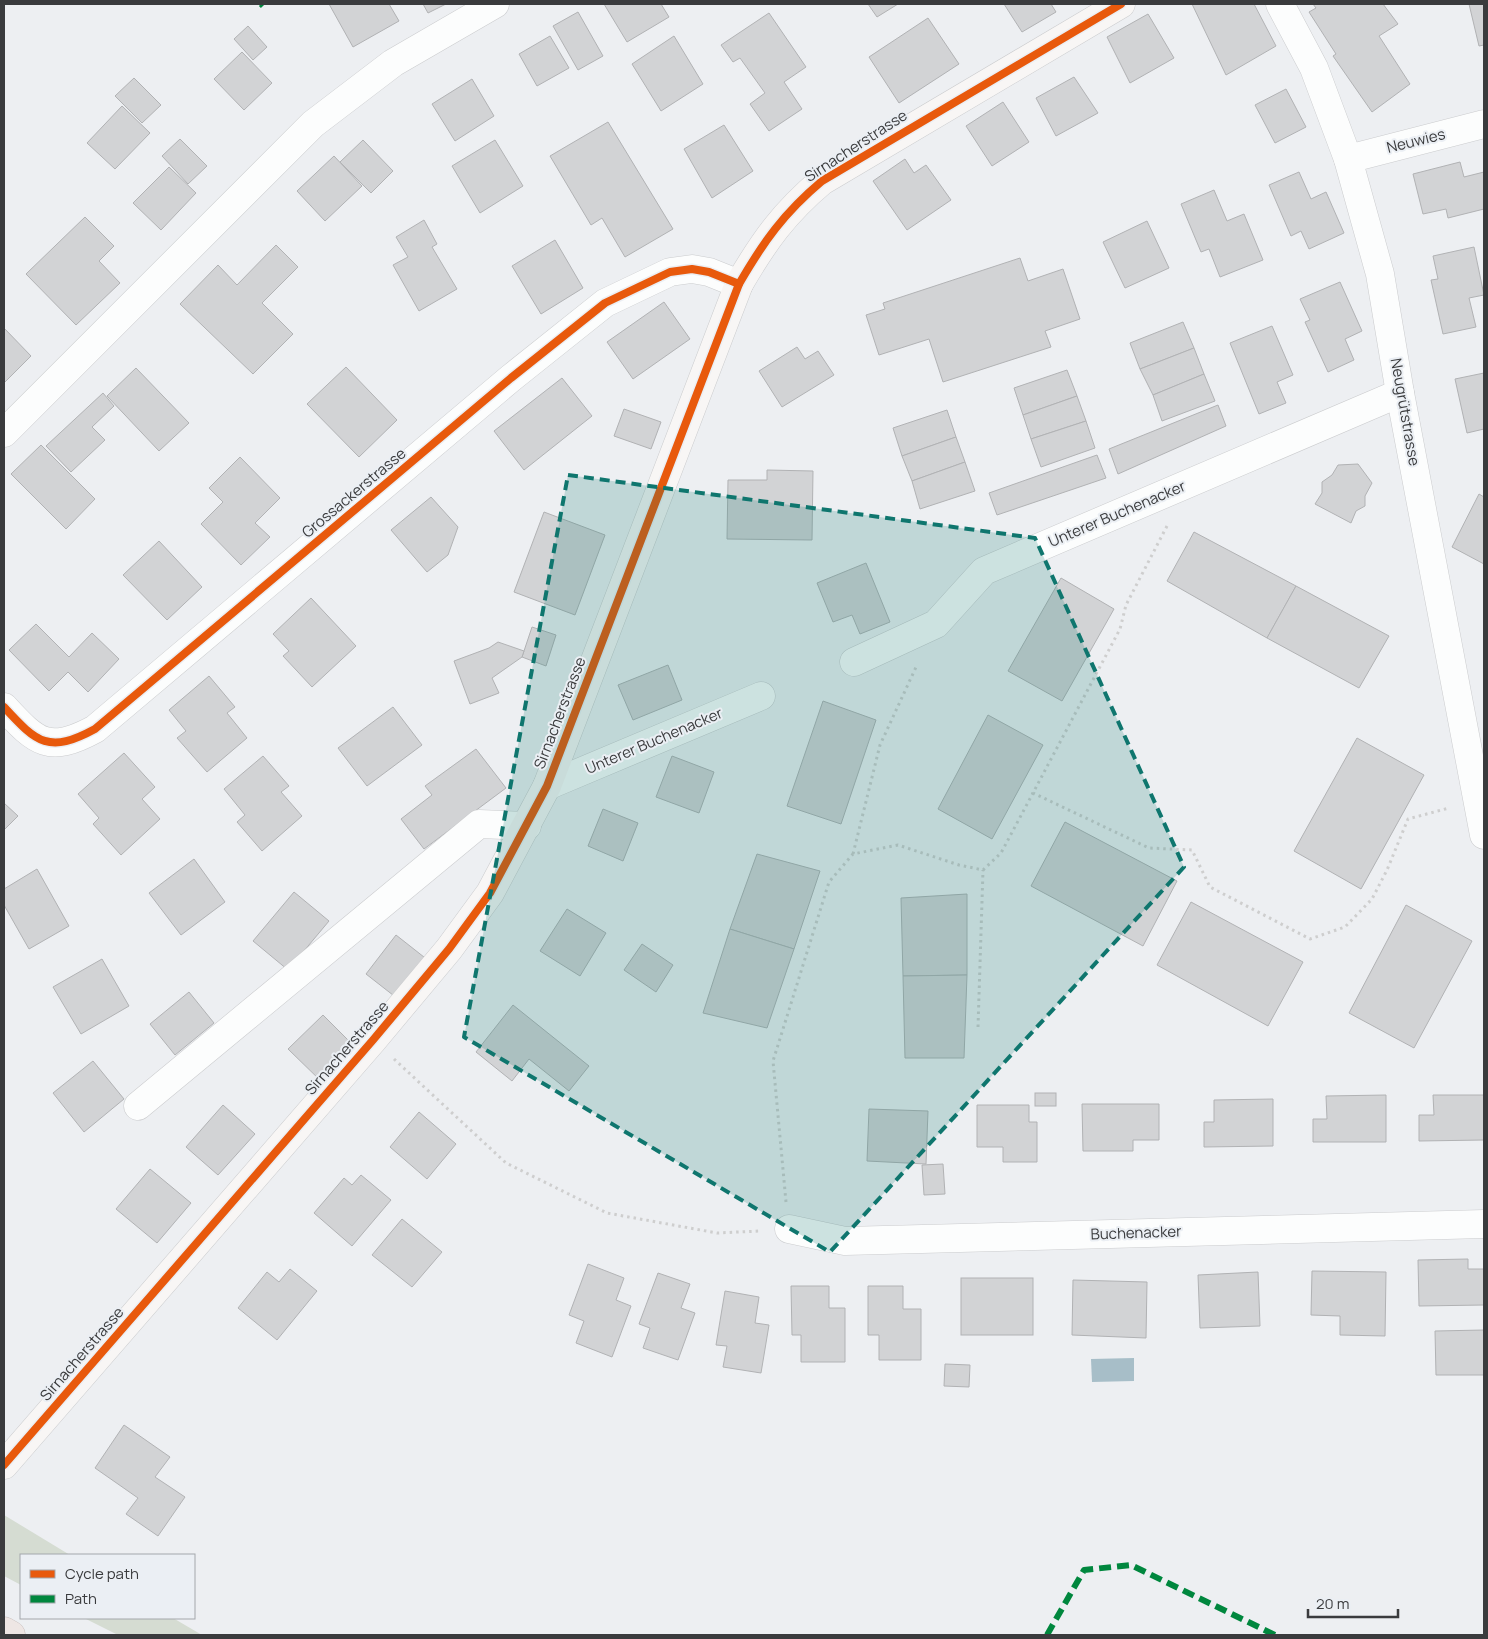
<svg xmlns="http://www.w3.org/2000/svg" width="1488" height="1639" font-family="Manrope,sans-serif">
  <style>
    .green { fill: #d5dcd2 }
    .water { fill: #a7bec8 }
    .building { fill: #d2d3d5; stroke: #b1b2b4 }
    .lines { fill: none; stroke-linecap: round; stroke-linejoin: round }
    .street-casing { stroke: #cbccce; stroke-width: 29 }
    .secondary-casing { stroke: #cbccce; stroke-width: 29 }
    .highway-casing { stroke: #c3bab9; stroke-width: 29 }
    .path { stroke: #cecece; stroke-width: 3; stroke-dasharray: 2.5 4; stroke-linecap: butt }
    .street { stroke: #fcfdfd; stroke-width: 28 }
    .secondary { stroke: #f8f6f5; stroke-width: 28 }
    .highway { stroke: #eee6e4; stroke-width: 28 }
    .quiet { stroke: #00873e; stroke-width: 6; stroke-dasharray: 12 6; stroke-linecap: butt }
    .cycleway-casing { stroke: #ebeff4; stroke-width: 11 }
    .cycleway { stroke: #e8590c; stroke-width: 8 }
    .marked { fill: #0f766e; fill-opacity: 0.2; stroke: #0f766e; stroke-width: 4; stroke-dasharray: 10 6; stroke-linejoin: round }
    .labels { text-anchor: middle; stroke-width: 4; stroke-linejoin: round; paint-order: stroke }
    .street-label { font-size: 15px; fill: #3a3b3d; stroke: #ebeff4 }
  </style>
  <rect width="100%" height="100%" fill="#edeff2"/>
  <!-- green -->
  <g class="green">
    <polygon points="4,1515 70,1555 21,1555 21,1585 4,1576"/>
    <polygon points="84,1618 173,1618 202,1635 118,1635"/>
  </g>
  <!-- water -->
  <polygon class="water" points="1134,1358 1134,1381 1092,1382 1091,1359"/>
  <!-- building -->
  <g class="building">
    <polygon points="329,4 389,4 399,21 353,47"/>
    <polygon points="423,4 446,4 428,13"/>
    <polygon points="604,4 661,4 669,17 627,42"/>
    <polygon points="868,4 898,4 877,17"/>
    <polygon points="1004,4 1051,4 1056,12 1022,32"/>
    <polygon points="1192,4 1254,4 1276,46 1226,75"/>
    <polygon points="1313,4 1383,4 1398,24 1379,36 1410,84 1372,112 1333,56 1336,54 1309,12 1316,8"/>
    <polygon points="1469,4 1484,4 1484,45 1479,46"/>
    <polygon points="578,12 603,56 578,70 553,26"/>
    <polygon points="769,13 806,67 784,82 802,109 769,131 750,104 765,93 740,58 733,62 721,45"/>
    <polygon points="1148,14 1174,58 1130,83 1107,37"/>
    <polygon points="928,18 959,64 899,103 869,57"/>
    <polygon points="248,26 267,47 253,60 234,39"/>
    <polygon points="550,36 569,68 537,86 519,54"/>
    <polygon points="674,36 703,84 661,111 632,64"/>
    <polygon points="242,52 272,83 244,110 214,79"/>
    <polygon points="1074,77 1098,113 1056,136 1036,98"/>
    <polygon points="134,78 161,105 142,123 115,96"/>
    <polygon points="472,79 494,116 455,141 432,104"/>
    <polygon points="1286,89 1306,127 1275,143 1255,105"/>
    <polygon points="1003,102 1029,142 992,166 966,126"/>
    <polygon points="122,106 150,133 115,169 87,143"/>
    <polygon points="608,122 673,229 625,257 602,218 591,225 550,156"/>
    <polygon points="724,125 753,171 712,198 684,149"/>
    <polygon points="180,139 207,166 188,184 162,156"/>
    <polygon points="363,140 393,171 371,193 340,162"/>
    <polygon points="495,140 523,186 480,213 452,166"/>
    <polygon points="334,156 362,186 325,221 297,191"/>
    <polygon points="905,159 914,173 926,165 951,200 907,230 873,181"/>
    <polygon points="1460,162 1464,177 1484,172 1484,209 1448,218 1446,209 1423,214 1413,174"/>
    <polygon points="169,167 196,193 161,230 133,203"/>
    <polygon points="1299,172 1311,199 1326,192 1344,233 1309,249 1301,231 1291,236 1269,185"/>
    <polygon points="1214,190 1227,221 1244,214 1263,260 1220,277 1209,249 1201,252 1181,204"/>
    <polygon points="85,217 114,246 99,261 120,283 76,325 26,274"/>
    <polygon points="424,220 437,244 432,247 457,289 419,311 393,265 408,257 396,237"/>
    <polygon points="1147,221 1169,268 1125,288 1103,242"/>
    <polygon points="555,240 583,288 541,314 512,266"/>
    <polygon points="276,245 298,267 262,303 293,334 253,374 180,304 218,265 237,285"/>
    <polygon points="1474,247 1484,295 1469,298 1476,327 1443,334 1431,280 1438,279 1433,256"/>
    <polygon points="1020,258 1028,281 1063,269 1080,319 1045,331 1051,347 943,382 929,339 879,355 866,315 885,309 883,303"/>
    <polygon points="1340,282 1362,331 1345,339 1354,360 1328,372 1305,322 1310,320 1300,299"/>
    <polygon points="664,302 690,339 633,379 607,342"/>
    <polygon points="1183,322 1194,348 1140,369 1130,343"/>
    <polygon points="1272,326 1293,375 1277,382 1286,403 1259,414 1230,343"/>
    <polygon points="4,328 31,356 4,383"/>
    <polygon points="797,347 805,359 818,351 834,375 782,407 759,371"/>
    <polygon points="1194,348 1204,374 1153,395 1140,369"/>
    <polygon points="346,367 397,420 359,457 307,404"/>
    <polygon points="136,368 189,423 159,451 107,396"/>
    <polygon points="1067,370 1077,396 1023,415 1014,388"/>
    <polygon points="1484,373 1484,429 1467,433 1455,379"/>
    <polygon points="1204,374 1215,401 1162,421 1153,395"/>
    <polygon points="562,378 592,416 524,470 494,431"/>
    <polygon points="103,393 114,406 92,427 105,440 71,472 46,446"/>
    <polygon points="1077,396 1086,421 1031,439 1023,415"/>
    <polygon points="1218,405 1226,426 1118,474 1109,449"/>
    <polygon points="624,409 661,422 651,449 614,436"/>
    <polygon points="947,410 956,437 902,456 893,428"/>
    <polygon points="1086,421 1095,448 1041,467 1031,439"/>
    <polygon points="956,437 965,462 912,481 902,456"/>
    <polygon points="41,445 95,499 66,529 11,474"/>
    <polygon points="1097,455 1106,478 997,515 989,493"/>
    <polygon points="240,457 280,498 255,523 270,537 241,565 201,524 223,502 209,488"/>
    <polygon points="965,462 975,491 920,509 912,481"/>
    <polygon points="1358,464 1372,483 1365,496 1365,506 1356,511 1351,523 1315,504 1322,493 1322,482 1332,475 1338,465"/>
    <polygon points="767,470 813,471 812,540 727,539 728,480 767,480"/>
    <polygon points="1479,494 1484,497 1484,564 1452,547"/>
    <polygon points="431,497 458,527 448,555 427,572 391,530"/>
    <polygon points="544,512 605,535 575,615 514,592"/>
    <polygon points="1194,532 1296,586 1267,638 1167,581"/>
    <polygon points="159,541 202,587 167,620 123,575"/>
    <polygon points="866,563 890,622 860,634 852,615 833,622 817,583"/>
    <polygon points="1061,578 1114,609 1062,701 1008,671"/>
    <polygon points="1296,586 1389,636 1359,688 1267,638"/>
    <polygon points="311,598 356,646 312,687 283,656 289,651 273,634"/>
    <polygon points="36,624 69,657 92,633 119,659 88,692 68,672 49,691 9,650"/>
    <polygon points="532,627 556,635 546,666 522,657"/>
    <polygon points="498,642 524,651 522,657 492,678 499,693 470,704 454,661 489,648"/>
    <polygon points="668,665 682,700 633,720 618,685"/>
    <polygon points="209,676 235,707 227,713 247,738 207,772 177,738 186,731 169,710"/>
    <polygon points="823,701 876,720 841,824 787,806"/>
    <polygon points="393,707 422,745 367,786 338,748"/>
    <polygon points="988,715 1043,745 992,839 938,809"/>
    <polygon points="1357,738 1424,775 1361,889 1294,851"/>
    <polygon points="476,749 506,788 424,849 401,819 432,795 425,786"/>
    <polygon points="124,753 155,787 142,799 160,819 121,855 93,824 99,818 78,794"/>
    <polygon points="263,756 289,786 281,792 302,816 262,851 237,822 245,815 224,789"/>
    <polygon points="672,756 714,772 699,813 656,797"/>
    <polygon points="4,803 18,816 4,830"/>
    <polygon points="603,809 638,823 623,861 588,846"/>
    <polygon points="1065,822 1177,881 1143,946 1031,886"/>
    <polygon points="757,854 820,871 794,949 730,929"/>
    <polygon points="194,859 225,902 181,935 149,893"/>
    <polygon points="37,869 69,926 29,949 4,905 4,889"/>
    <polygon points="294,892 329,921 288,970 253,941"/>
    <polygon points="967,894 967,975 903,976 901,898"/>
    <polygon points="1191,902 1303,962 1268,1026 1157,965"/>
    <polygon points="1406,905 1472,941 1414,1048 1349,1013"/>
    <polygon points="567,909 606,933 580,976 540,951"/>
    <polygon points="730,929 794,949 767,1028 703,1013"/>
    <polygon points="396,935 429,961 398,999 366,974"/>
    <polygon points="642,944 673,965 656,992 624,970"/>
    <polygon points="102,959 129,1006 81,1034 53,987"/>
    <polygon points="967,975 964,1058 905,1058 903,976"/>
    <polygon points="189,992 214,1023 175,1055 150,1024"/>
    <polygon points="513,1005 589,1066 569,1091 529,1059 512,1081 476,1052"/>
    <polygon points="323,1015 358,1050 324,1084 288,1049"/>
    <polygon points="93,1061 124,1099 84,1132 53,1093"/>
    <rect x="1035" y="1093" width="21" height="13"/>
    <polygon points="1386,1095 1386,1142 1313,1142 1313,1119 1327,1119 1326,1096"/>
    <polygon points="1433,1095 1484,1095 1484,1140 1419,1141 1419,1115 1434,1115"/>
    <polygon points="1273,1099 1273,1146 1204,1147 1204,1122 1214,1122 1214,1100"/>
    <polygon points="1082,1104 1159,1104 1159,1140 1133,1140 1133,1151 1083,1151"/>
    <polygon points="223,1105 255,1134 218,1175 186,1147"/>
    <polygon points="977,1105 1029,1105 1029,1122 1037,1122 1037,1162 1003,1162 1003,1147 977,1147"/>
    <polygon points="869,1109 928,1111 926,1164 867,1161"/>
    <polygon points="419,1112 456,1144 427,1179 390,1147"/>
    <polygon points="943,1164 945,1194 924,1195 922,1165"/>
    <polygon points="150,1169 191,1203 157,1243 116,1209"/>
    <polygon points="361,1175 391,1200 352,1246 314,1213 344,1178 352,1185"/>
    <polygon points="402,1219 442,1252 412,1287 372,1255"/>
    <polygon points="1468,1259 1468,1269 1484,1269 1484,1305 1419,1306 1418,1260"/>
    <polygon points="588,1264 624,1278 616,1300 631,1306 612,1357 576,1343 584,1321 569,1315"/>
    <polygon points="290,1269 317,1291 277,1340 238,1308 267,1272 279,1282"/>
    <polygon points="1312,1271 1386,1272 1385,1336 1340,1335 1340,1316 1311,1315"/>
    <polygon points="1258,1272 1260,1326 1200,1328 1198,1275"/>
    <polygon points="658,1273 690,1284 681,1308 695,1313 678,1360 643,1348 650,1328 639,1324"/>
    <rect x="961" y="1278" width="72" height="57"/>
    <polygon points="1073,1280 1147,1282 1146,1338 1072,1335"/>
    <polygon points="791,1286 829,1286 829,1308 845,1308 845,1362 801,1362 801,1335 792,1335"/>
    <polygon points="868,1286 903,1286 903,1309 921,1309 921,1360 879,1360 879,1335 868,1335"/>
    <polygon points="725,1291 759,1297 755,1323 769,1325 761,1373 723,1367 727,1346 716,1345"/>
    <polygon points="1484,1330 1484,1375 1436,1375 1435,1331"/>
    <polygon points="945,1364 970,1365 969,1387 944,1386"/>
    <polygon points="124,1425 170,1457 155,1477 185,1497 158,1536 126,1514 138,1498 95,1468"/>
  </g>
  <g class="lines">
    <!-- street casing -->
    <g class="street-casing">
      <g id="street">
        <polyline points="1280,4 1314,68 1348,159 1380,274 1400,393 1484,835"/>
        <polyline points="1348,159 1484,124"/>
        <polyline points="4,433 313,124 393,63 495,4"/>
        <polyline points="854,662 936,624 984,571 1400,393"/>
        <path d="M4,707C37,743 49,754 95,729L511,378L605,303L670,272L692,269L709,272L739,284"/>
        <polyline points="547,786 761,696"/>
        <polyline points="138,1106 479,824 527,826"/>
        <polyline points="789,1229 845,1241 1484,1224"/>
      </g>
    </g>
    <!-- secondary casing -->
    <g class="secondary-casing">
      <path id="secondary" d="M4,1465L373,1040L449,949L490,893L547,786L739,284C764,241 784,213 822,181L1121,4"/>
    </g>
    <!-- highway casing -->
    <g class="highway-casing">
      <polyline id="highway" points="4,1631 11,1635"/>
    </g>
    <!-- path -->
    <g class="path">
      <polyline points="1167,526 1126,605 1120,629 1033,793 1149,848 1192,850 1210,887 1310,939 1345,927 1372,899 1387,870 1408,819 1449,808"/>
      <polyline points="853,854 880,745 917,665"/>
      <polyline points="978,1027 983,870"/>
      <polyline points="394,1059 506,1163 607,1213 717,1233 760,1231"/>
      <polyline points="786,1202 773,1061 829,882 853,854 898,845 959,865 983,870 1001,853 1033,793"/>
    </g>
    <!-- street -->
    <use href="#street" class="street"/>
    <!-- secondary -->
    <use href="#secondary" class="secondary"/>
    <!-- highway -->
    <use href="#highway" class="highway"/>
    <!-- quiet -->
    <g class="quiet">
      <polyline points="261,4 263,6"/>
      <polyline points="1047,1635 1084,1570 1131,1565 1275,1635"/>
    </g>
    <!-- cycleway casing -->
    <g class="cycleway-casing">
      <g id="cycleway">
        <path d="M4,707C37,743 49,754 95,729L511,378L605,303L670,272L692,269L709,272L739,284"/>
        <path d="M4,1465L373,1040L449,949L490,893L547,786L739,284C764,241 784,213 822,181L1121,4"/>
      </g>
    </g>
    <!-- cycleway -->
    <use href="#cycleway" class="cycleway"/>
  </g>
  <!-- marked area -->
  <path class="marked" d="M568,475L1035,538L1184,867L830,1252L464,1037Z"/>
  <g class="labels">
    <!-- street labels -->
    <g class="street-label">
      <text transform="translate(1416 141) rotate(-14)" y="5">Neuwies</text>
      <text transform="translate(856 146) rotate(-33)" y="5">Sirnacherstrasse</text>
      <text transform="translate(1405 412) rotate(80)" y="5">Neugrütstrasse</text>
      <text transform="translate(354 493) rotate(-40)" y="5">Grossackerstrasse</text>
      <text transform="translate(1117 514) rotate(-23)" y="5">Unterer Buchenacker</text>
      <text transform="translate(560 713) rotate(-69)" y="5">Sirnacherstrasse</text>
      <text transform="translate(654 741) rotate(-23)" y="5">Unterer Buchenacker</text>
      <text transform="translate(347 1048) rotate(-49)" y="5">Sirnacherstrasse</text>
      <text transform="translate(1136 1233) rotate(-2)" y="5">Buchenacker</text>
      <text transform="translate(82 1354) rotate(-49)" y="5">Sirnacherstrasse</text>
    </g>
  </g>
  <!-- border -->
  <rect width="1488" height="1639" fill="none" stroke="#3a3b3d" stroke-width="10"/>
  <!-- legend -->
  <rect x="20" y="1554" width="175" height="65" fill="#ebeff4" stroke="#a4a7ab"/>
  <rect x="30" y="1570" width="25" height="8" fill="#e8590c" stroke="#a4a7ab"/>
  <text x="65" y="1579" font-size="15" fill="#3a3b3d">Cycle path</text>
  <rect x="30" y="1595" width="25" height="8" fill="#00873e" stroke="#a4a7ab"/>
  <text x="65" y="1604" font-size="15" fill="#3a3b3d">Path</text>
  <!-- scale -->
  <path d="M1308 1609v8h90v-8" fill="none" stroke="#3a3b3d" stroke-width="2.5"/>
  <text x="1316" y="1609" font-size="15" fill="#3a3b3d" stroke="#ebeff4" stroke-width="4" paint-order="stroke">20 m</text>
</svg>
